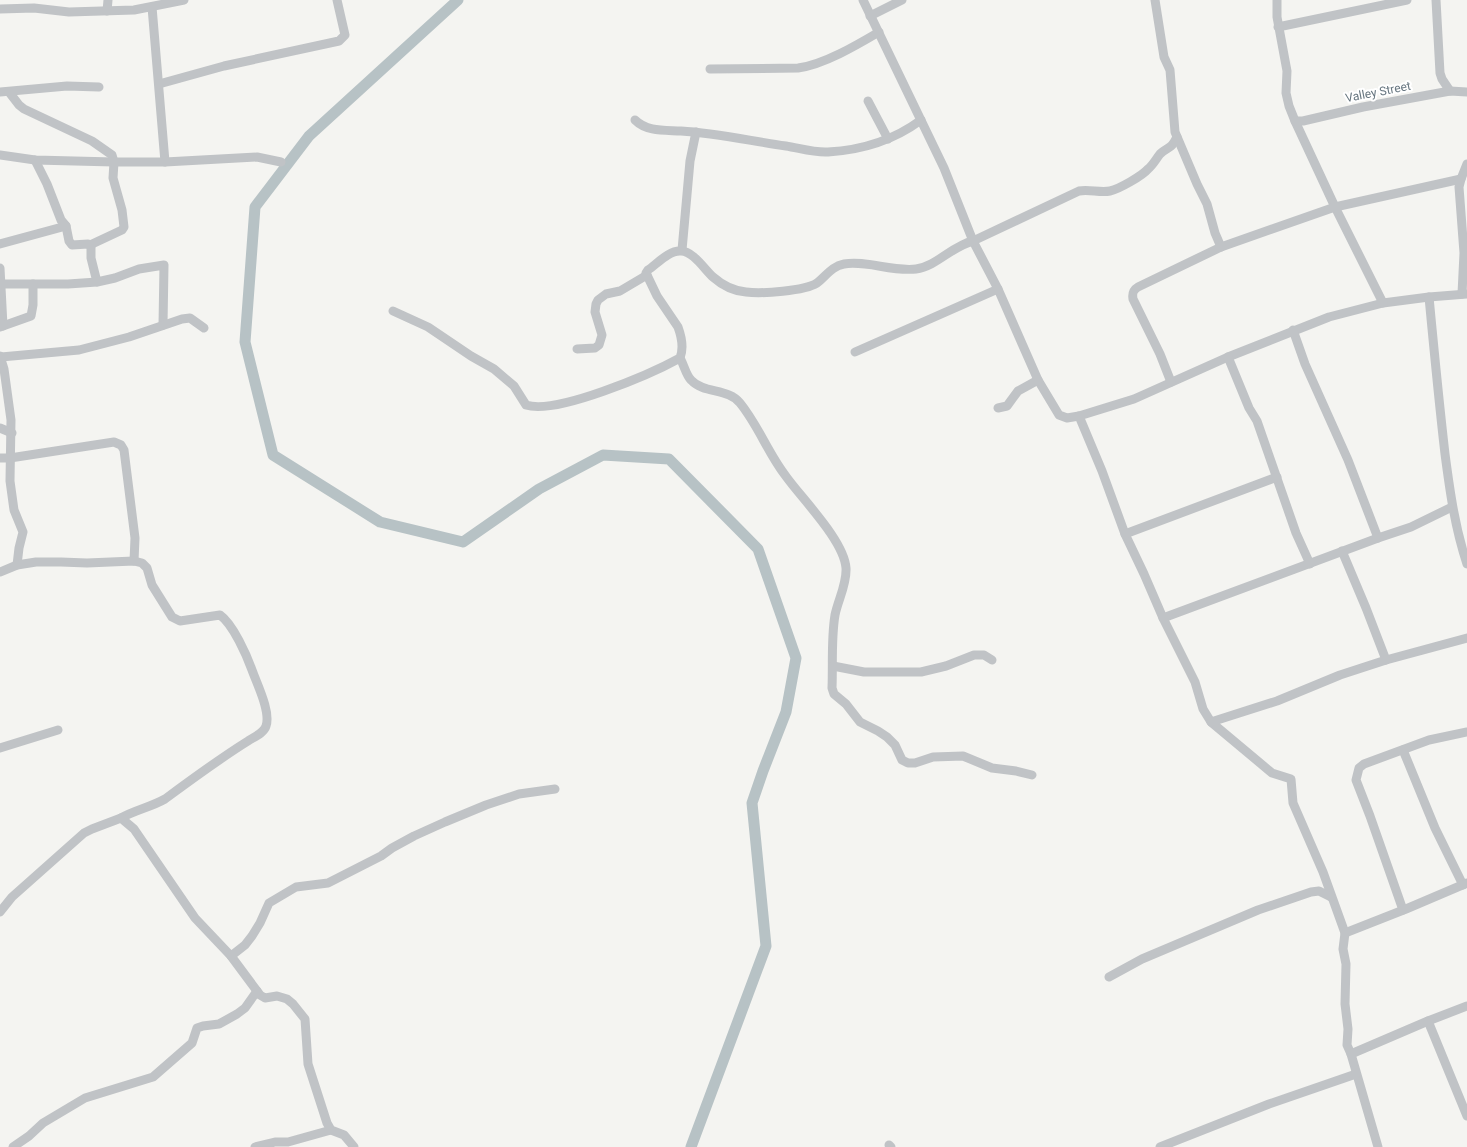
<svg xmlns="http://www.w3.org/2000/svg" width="1467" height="1147" font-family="Roboto,sans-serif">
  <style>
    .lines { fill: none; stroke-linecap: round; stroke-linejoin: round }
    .river { stroke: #b7c2c5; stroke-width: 11 }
    .minor { stroke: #c0c3c6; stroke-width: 9 }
    .labels { text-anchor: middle; stroke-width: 4; stroke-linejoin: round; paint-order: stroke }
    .street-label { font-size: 12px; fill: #66757f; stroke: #fff }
  </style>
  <rect width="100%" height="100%" fill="#f4f4f1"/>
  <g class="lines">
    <!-- river -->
    <polyline class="river" points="458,0 309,136 255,207 245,342 273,455 380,522 463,542 539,489 603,455 669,459 758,549 796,658 786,712 763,771 752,803 766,946 691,1147"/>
    <!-- minor -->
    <g class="minor">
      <polyline points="863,0 944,168 973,241 998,289 1038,380 1059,415 1067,418 1079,416 1134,399 1228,357 1329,317 1383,303 1429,297 1467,294"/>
      <polyline points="1155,0 1164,57 1170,70 1175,132 1197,184 1207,204 1215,233 1221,247"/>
      <polyline points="1277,0 1277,17 1287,71 1286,93 1289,106 1295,121 1335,207 1383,303"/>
      <polyline points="1436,0 1440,73 1442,79 1450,91"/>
      <polyline points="152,7 165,162"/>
      <polyline points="0,9 34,8 69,12 134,10 184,0"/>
      <polyline points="107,11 108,0"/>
      <polyline points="870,16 902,0"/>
      <polyline points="1278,27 1407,0"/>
      <path d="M710,69L798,68C823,65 857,45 879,32"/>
      <polyline points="159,84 224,66 339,41 345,35 337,0"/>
      <polyline points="0,92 67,86 99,87"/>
      <polyline points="9,92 19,105 24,109 92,141 112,155 114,162 113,178 122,210 124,227 122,230 90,245"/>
      <polyline points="868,101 888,139"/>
      <path d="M635,120C647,132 665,130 681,131C716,133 751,141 786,146C799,148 815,153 828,152C863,150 894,140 921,120"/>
      <polyline points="1295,121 1303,121 1363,107 1450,91 1467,92"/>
      <polyline points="0,155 35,160 114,162 165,162 257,157 281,162"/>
      <polyline points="35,160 47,184 61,220 66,226 69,241 72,245 88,244 91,245 91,258 97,282"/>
      <polyline points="0,244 66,226"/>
      <polyline points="682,250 690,161 696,132"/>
      <polyline points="0,268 3,326"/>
      <polyline points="2,284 68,284 97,282 115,278 139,269 164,265 163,325"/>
      <polyline points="1462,294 1464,253 1459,187 1461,179 1467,164"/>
      <path d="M1429,297C1434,350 1439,402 1445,454C1450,492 1455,528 1467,564"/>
      <path d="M393,311L428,327L471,356L494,369L514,386L526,405C556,415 651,374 680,358C684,348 682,338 678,327L657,296L646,273L648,270C657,264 669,250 681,251C693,251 705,270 713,277C722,285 734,291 746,292C761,294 805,291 817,283C826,276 832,266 844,264C866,260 892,272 916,269C937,266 952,246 973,241L1079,191C1089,189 1100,193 1110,191C1119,189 1142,176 1148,169C1153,165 1156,159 1160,154C1168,146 1171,150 1177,137"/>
      <polyline points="0,327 31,316 33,305 33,284"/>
      <polyline points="1293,330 1305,364 1348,460 1378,538"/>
      <polyline points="577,349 595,348 599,345 602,335 595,312 596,304 598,300 606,294 620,291 647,275"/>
      <polyline points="855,352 998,289"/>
      <polyline points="0,356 4,369 11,420 10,481 14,510 23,532 19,548 17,565"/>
      <polyline points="1,357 79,350 129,337 182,319 190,318 204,328"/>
      <polyline points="1228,357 1249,408 1257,421 1296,533 1310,564"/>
      <path d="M680,358C684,365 686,375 691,380C704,394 728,388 740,403C758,425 768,453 785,475C801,498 844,540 846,568C847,584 838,600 835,615C831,639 833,664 832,688L834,694L846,704L860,722L878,731L887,737L895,745L902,760L908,763H915L933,757L963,756L992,768L1016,771L1032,775"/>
      <path d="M1171,382L1160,354L1133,299C1132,293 1133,290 1138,287L1221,247L1335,207L1461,179"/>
      <polyline points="998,408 1007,406 1018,391 1038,380"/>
      <polyline points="1079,416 1102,471 1125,534 1144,574 1163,618 1195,682 1203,709 1211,722 1272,773 1291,779 1293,803 1323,872 1345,933 1343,949 1346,964 1345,1004 1348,1029 1347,1045 1351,1054 1378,1147"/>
      <polyline points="0,428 12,433"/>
      <polyline points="0,458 10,458 114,442 121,445 124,450 135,538 134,561"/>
      <polyline points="1125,534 1277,477"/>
      <polyline points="1342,551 1366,608 1386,660 1467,638"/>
      <path d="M0,572L17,565L36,562H61L87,563L134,561L142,563L147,568L152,585L172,617L180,621L220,615C233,624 247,656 252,670C257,684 271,712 266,726C264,733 254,737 248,741C219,759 192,779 165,799C151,807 135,810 121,818"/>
      <polyline points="1163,618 1378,538 1411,527 1452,507"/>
      <polyline points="833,666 864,672 921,672 946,666 974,655 984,655 992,660"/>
      <polyline points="1211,722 1277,701 1340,675 1386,660"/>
      <polyline points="0,748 58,730"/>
      <polyline points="1403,750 1435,828 1463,885"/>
      <polyline points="1403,910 1370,816 1356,780 1359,768 1364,764 1429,740 1467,732"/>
      <polyline points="0,912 12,897 84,833 92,829 121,818 134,829 195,918 231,956 260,995 265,998 277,996 287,999 293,1004 305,1019 308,1064 327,1123 331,1130 344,1135 354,1147"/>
      <polyline points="1345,933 1406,909 1467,883"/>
      <polyline points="231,956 245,945 252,936 260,923 269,903 296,887 328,883 381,856 392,848 414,836 445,822 486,805 519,794 555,789"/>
      <polyline points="1109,977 1142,959 1258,910 1311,892 1319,891 1331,897"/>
      <polyline points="1428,1021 1467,1116"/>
      <polyline points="1351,1054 1428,1021 1467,1006"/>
      <polyline points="889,1145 891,1147"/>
      <polyline points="13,1147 29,1136 43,1123 85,1098 153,1077 192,1043 197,1028 203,1026 219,1024 237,1014 245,1008 257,991"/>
      <polyline points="255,1147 275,1142 288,1142 331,1130"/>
      <polyline points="1160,1147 1269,1104 1356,1074"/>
    </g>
  </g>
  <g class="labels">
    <!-- street labels -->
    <g class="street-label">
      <text transform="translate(1378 92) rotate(-11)" y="4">Valley Street</text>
    </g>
  </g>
</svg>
